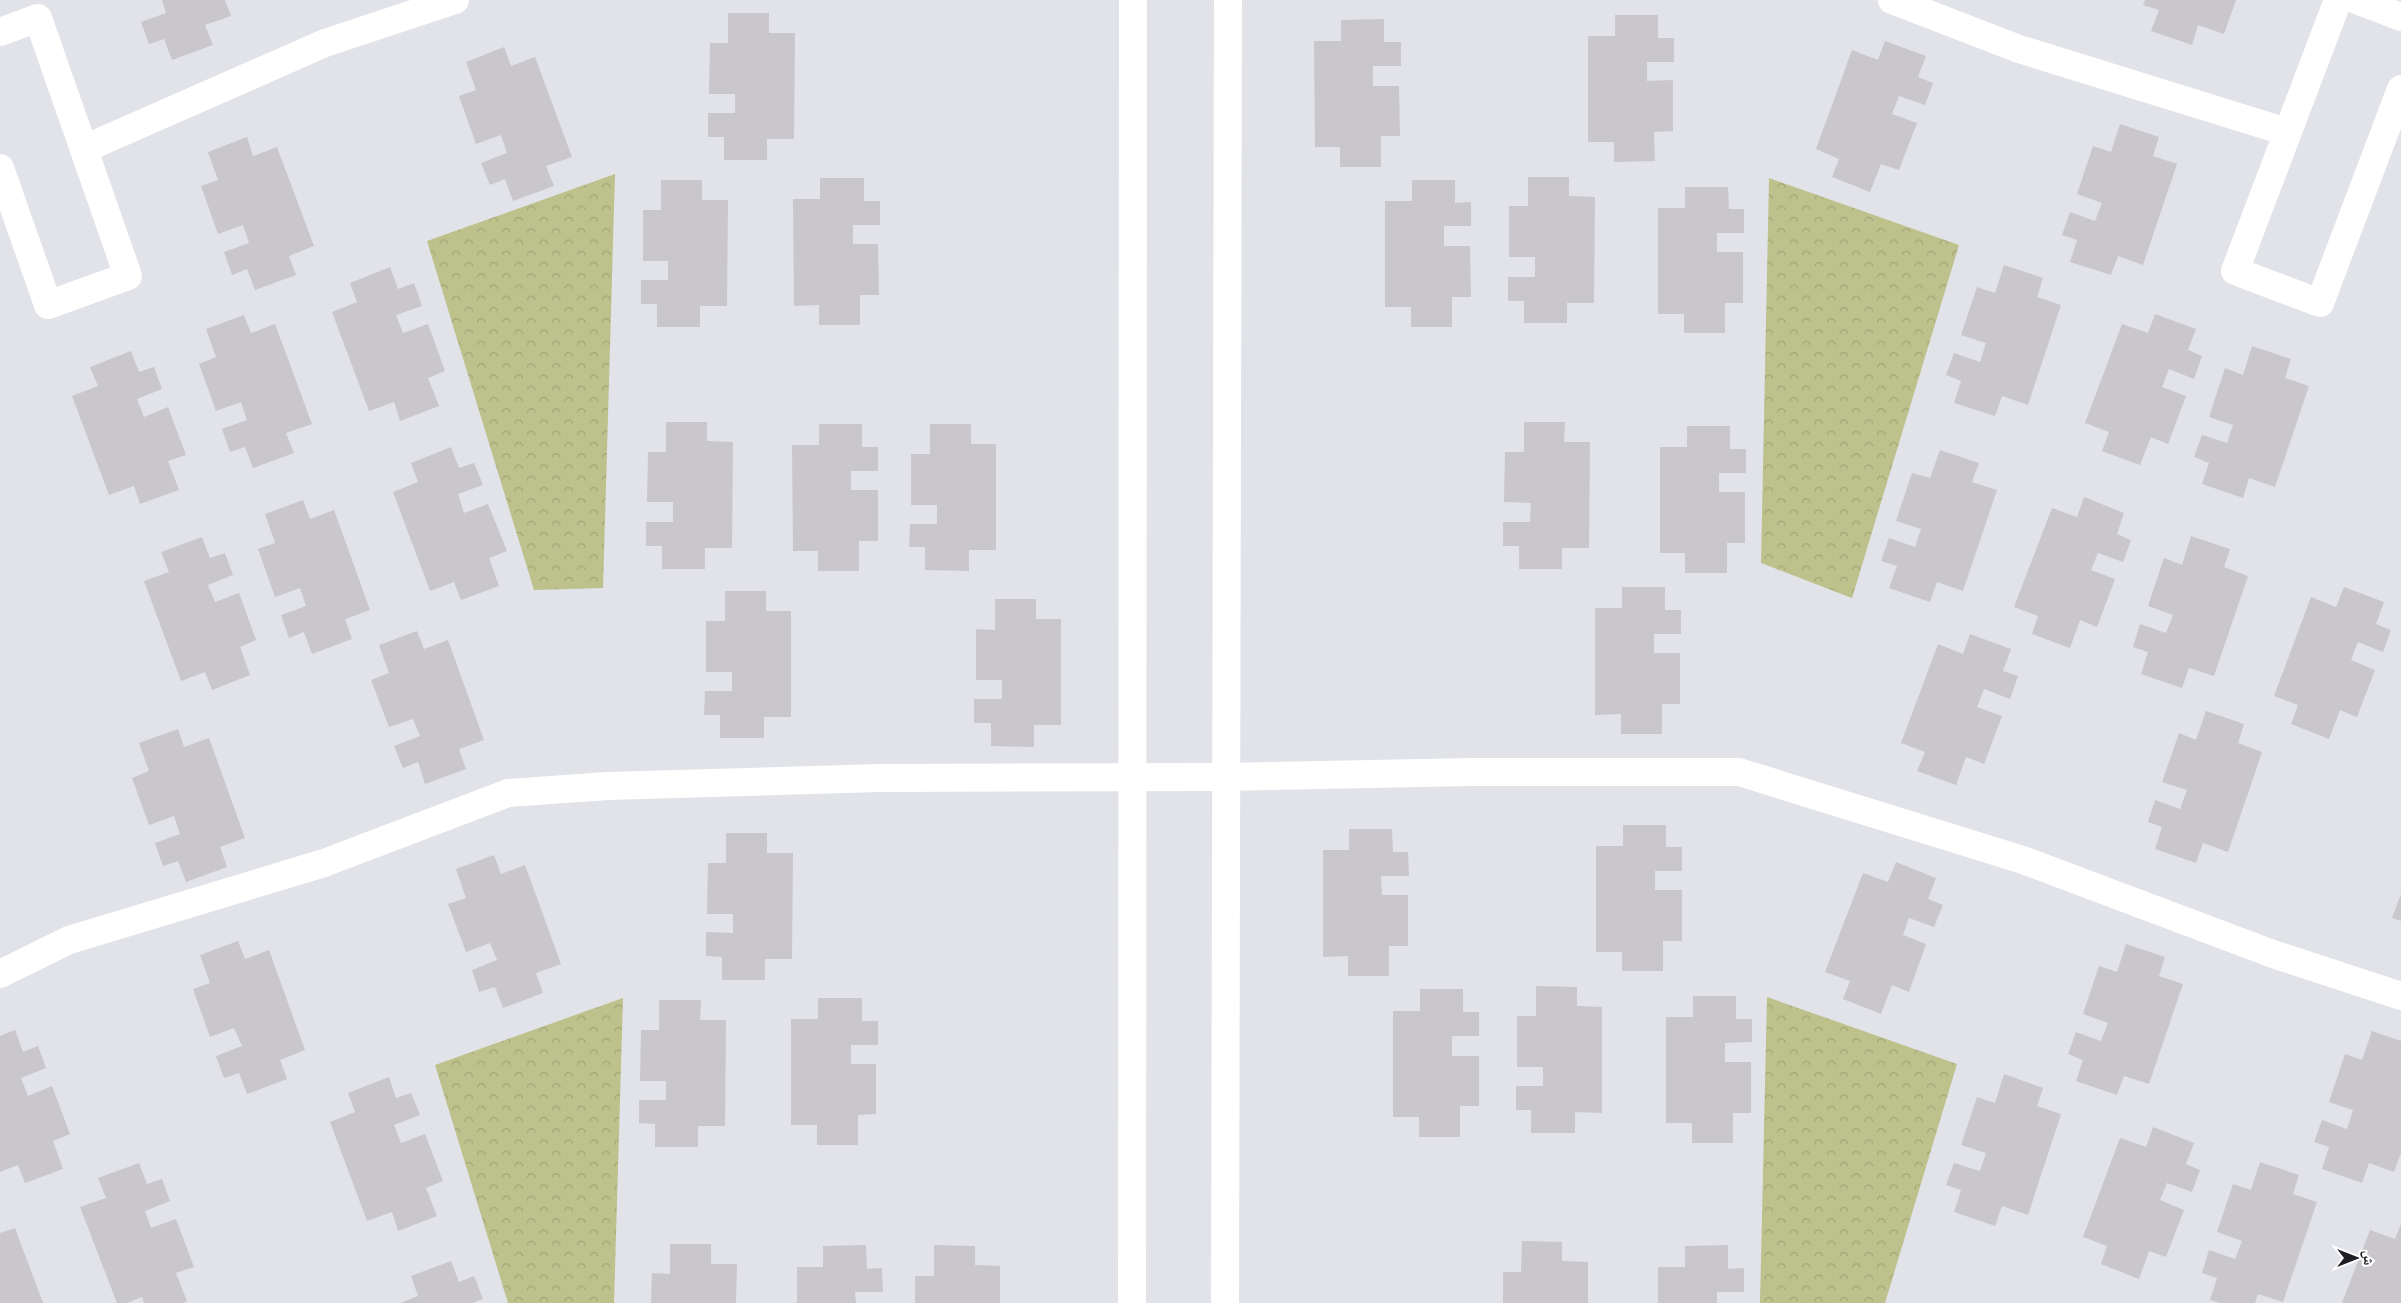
<svg xmlns="http://www.w3.org/2000/svg" width="2401" height="1303" font-family="'PT Sans Narrow','Noto Naskh Arabic',sans-serif">
  <style>
    .park { fill: url(#park-crowns) }
    .building { fill: #c9c6cc }
    .lines { fill: none; stroke-linecap: round; stroke-linejoin: round }
    .minor { stroke: #fff; stroke-width: 28 }
  </style>
  <defs>
    <pattern id="park-crowns" width="20" height="18" patternUnits="userSpaceOnUse" patternTransform="scale(1.25)"><rect width="20" height="18" fill="#bdc18b"/><path d="M2 6a3 3 0 1 1 6 0M12 15a3 3 0 1 1 6 0" fill="none" stroke="#a2a578"/></pattern>
  </defs>
  <rect width="100%" height="100%" fill="#e1e3e9"/>
  <!-- park -->
  <g class="park">
    <polygon points="615,174 603,588 534,590 427,241"/>
    <polygon points="1769,178 1959,245 1852,598 1761,563"/>
    <polygon points="1767,997 1957,1064 1885,1303 1760,1303"/>
    <polygon points="623,998 614,1303 508,1303 435,1065"/>
  </g>
  <!-- building -->
  <g class="building">
    <polygon points="162,0 225,0 231,16 205,25 213,45 172,60 164,39 149,44 141,22 166,13"/>
    <polygon points="2145,0 2236,0 2224,34 2198,25 2192,45 2151,31 2159,10 2143,5"/>
    <polygon points="728,13 769,13 769,33 795,33 794,139 767,139 767,160 724,160 724,137 708,137 708,113 735,113 735,94 709,94 710,43 728,43"/>
    <polygon points="1615,15 1658,15 1658,38 1674,38 1674,62 1647,62 1647,81 1673,80 1673,131 1654,132 1655,161 1614,162 1614,142 1588,142 1588,36 1615,36"/>
    <polygon points="1384,19 1384,42 1401,42 1401,66 1373,66 1373,86 1399,86 1400,136 1381,136 1381,167 1340,167 1340,147 1315,147 1314,41 1341,41 1341,20"/>
    <polygon points="1885,41 1926,56 1918,77 1933,83 1925,105 1899,96 1892,114 1917,123 1899,170 1881,164 1870,192 1832,177 1839,159 1816,149 1852,50 1878,60"/>
    <polygon points="504,47 511,66 535,57 572,157 546,166 554,186 513,201 505,179 490,185 481,163 507,153 501,135 476,144 459,96 476,90 466,62"/>
    <polygon points="2120,124 2159,137 2153,156 2177,164 2143,265 2118,256 2111,275 2070,262 2077,240 2062,235 2070,212 2095,221 2102,203 2077,194 2093,146 2111,152"/>
    <polygon points="247,137 253,156 277,147 314,246 289,256 296,275 255,290 247,269 232,275 224,252 249,243 243,225 218,234 201,186 218,180 208,152"/>
    <polygon points="1528,177 1569,177 1569,196 1595,197 1594,303 1567,303 1567,323 1524,323 1524,301 1508,301 1508,277 1535,277 1535,257 1509,257 1509,206 1528,206"/>
    <polygon points="820,178 864,178 864,201 880,201 880,225 853,225 853,244 878,244 879,295 860,295 860,325 819,325 819,305 794,306 793,199 820,199"/>
    <polygon points="661,180 702,180 702,200 728,200 727,306 700,306 700,327 657,327 657,304 641,304 641,280 668,280 668,261 643,261 643,210 661,210"/>
    <polygon points="1412,180 1455,180 1455,203 1471,202 1471,226 1444,226 1444,246 1470,246 1471,297 1452,297 1452,327 1411,327 1411,307 1385,307 1385,201 1412,201"/>
    <polygon points="1685,187 1728,187 1729,209 1744,209 1744,233 1717,233 1717,252 1743,252 1743,303 1725,303 1725,333 1684,333 1684,314 1658,314 1658,208 1685,208"/>
    <polygon points="2004,265 2043,278 2037,297 2061,305 2028,405 2002,396 1995,416 1954,403 1961,381 1946,375 1954,353 1980,362 1986,343 1961,335 1977,287 1995,293"/>
    <polygon points="390,267 398,289 414,283 422,306 396,315 403,333 428,324 445,371 428,378 439,406 400,421 394,402 369,411 332,312 357,302 350,283"/>
    <polygon points="2155,314 2196,329 2188,350 2202,356 2194,379 2169,369 2162,387 2186,396 2168,444 2151,437 2140,465 2102,451 2109,432 2085,423 2122,324 2148,333"/>
    <polygon points="244,315 251,333 275,324 312,424 286,433 294,453 253,468 245,447 230,452 222,429 247,420 241,402 216,411 199,364 216,357 206,329"/>
    <polygon points="2252,346 2291,359 2285,378 2309,386 2275,487 2249,478 2243,498 2202,484 2209,463 2194,457 2202,435 2227,443 2233,425 2209,417 2225,368 2243,375"/>
    <polygon points="131,351 139,372 154,367 162,389 137,399 144,417 168,407 186,455 168,461 179,490 140,504 134,486 109,495 72,396 98,386 90,367"/>
    <polygon points="666,422 707,422 707,441 733,442 732,548 705,548 705,569 662,569 662,546 646,546 646,522 673,522 673,502 647,502 648,452 666,452"/>
    <polygon points="1524,422 1565,422 1564,442 1590,442 1589,548 1562,548 1562,569 1519,569 1519,546 1503,546 1503,522 1530,522 1531,503 1504,502 1505,452 1524,452"/>
    <polygon points="819,424 862,424 862,447 878,447 878,471 851,471 851,490 878,490 878,541 859,541 859,571 818,571 818,551 793,551 792,445 819,445"/>
    <polygon points="930,424 971,424 971,444 996,444 996,550 969,550 969,571 925,570 925,547 909,547 910,524 937,524 937,505 911,505 911,454 930,454"/>
    <polygon points="1687,426 1730,426 1730,449 1746,449 1746,473 1719,473 1719,492 1745,492 1745,543 1727,543 1727,573 1685,573 1685,553 1660,553 1660,447 1687,447"/>
    <polygon points="451,447 459,468 474,463 483,485 458,494 464,513 488,504 507,551 489,558 499,586 461,600 454,582 430,591 393,492 418,482 411,463"/>
    <polygon points="1940,450 1979,463 1972,482 1997,490 1963,591 1937,582 1930,602 1889,588 1897,566 1881,561 1889,538 1915,547 1921,529 1896,521 1912,473 1930,478"/>
    <polygon points="2084,497 2124,513 2117,534 2131,540 2123,562 2098,553 2091,570 2115,579 2097,627 2080,620 2070,648 2032,634 2038,616 2014,607 2052,508 2077,517"/>
    <polygon points="303,500 310,519 334,510 370,610 345,619 352,639 312,654 304,632 289,638 281,615 306,606 300,588 275,597 258,549 275,543 265,514"/>
    <polygon points="2191,536 2230,549 2224,567 2248,576 2214,676 2189,668 2182,688 2141,674 2148,652 2133,647 2140,624 2166,633 2173,615 2148,606 2164,558 2182,565"/>
    <polygon points="202,537 210,558 225,553 233,575 208,585 215,602 239,593 256,640 240,647 250,675 212,690 205,672 181,681 144,581 169,572 161,552"/>
    <polygon points="1622,587 1665,587 1665,610 1681,610 1681,634 1654,634 1654,653 1680,653 1680,704 1662,704 1662,734 1621,734 1621,714 1595,715 1595,608 1622,608"/>
    <polygon points="2344,587 2384,602 2376,624 2391,630 2383,652 2358,642 2351,660 2375,670 2357,717 2340,710 2329,739 2291,724 2298,705 2274,696 2311,597 2336,607"/>
    <polygon points="725,591 766,591 766,611 791,611 791,717 764,717 764,738 720,738 720,715 704,715 705,691 732,691 732,672 706,672 706,621 725,621"/>
    <polygon points="995,599 1036,599 1036,619 1061,619 1061,725 1034,725 1034,747 991,746 991,723 974,723 974,699 1002,699 1002,680 976,680 976,629 995,630"/>
    <polygon points="417,631 424,649 448,640 484,740 459,749 466,769 425,784 418,762 403,768 394,746 420,736 413,719 389,727 371,680 389,673 379,645"/>
    <polygon points="1970,634 2011,649 2003,671 2018,676 2010,699 1984,689 1977,707 2002,716 1984,764 1966,757 1956,785 1917,771 1925,752 1901,743 1938,644 1963,654"/>
    <polygon points="2206,711 2244,724 2238,743 2262,752 2228,852 2203,843 2196,863 2155,849 2162,827 2148,822 2155,800 2180,809 2187,790 2162,782 2179,733 2196,740"/>
    <polygon points="178,729 184,747 209,738 245,838 220,847 227,867 186,882 178,861 163,866 155,843 180,834 174,816 149,825 132,778 149,771 139,743"/>
    <polygon points="1623,825 1666,825 1666,847 1682,847 1682,871 1655,871 1655,890 1682,890 1682,941 1663,941 1663,971 1622,971 1622,952 1596,952 1596,846 1623,846"/>
    <polygon points="1349,829 1392,829 1393,852 1408,852 1409,876 1381,876 1382,895 1408,895 1408,946 1389,946 1389,976 1348,976 1348,956 1323,957 1323,850 1349,850"/>
    <polygon points="726,833 767,833 767,853 793,853 792,959 765,959 765,980 722,980 722,957 706,956 706,932 733,933 733,914 707,914 708,863 726,863"/>
    <polygon points="494,855 501,874 525,865 561,964 536,973 543,993 503,1008 495,987 479,992 472,970 497,960 490,943 466,952 448,904 466,898 456,869"/>
    <polygon points="1896,862 1936,878 1928,899 1943,905 1934,927 1909,918 1903,935 1926,944 1909,992 1892,985 1881,1014 1843,999 1850,981 1825,972 1863,873 1888,882"/>
    <polygon points="2401,894 2401,921 2392,918"/>
    <polygon points="238,941 245,959 269,950 305,1050 280,1060 287,1079 247,1094 239,1073 224,1078 216,1056 242,1046 234,1028 210,1037 193,989 210,983 200,955"/>
    <polygon points="2126,944 2165,957 2159,976 2183,984 2149,1084 2124,1076 2117,1095 2076,1081 2083,1060 2068,1054 2076,1032 2101,1041 2108,1023 2083,1014 2099,966 2117,972"/>
    <polygon points="1536,986 1577,987 1577,1006 1602,1007 1602,1113 1575,1112 1575,1133 1531,1133 1531,1110 1516,1110 1516,1086 1543,1086 1543,1067 1517,1067 1517,1016 1536,1016"/>
    <polygon points="1420,989 1463,989 1463,1012 1479,1012 1479,1036 1452,1036 1452,1056 1479,1056 1479,1106 1460,1106 1460,1137 1419,1137 1419,1117 1393,1117 1393,1011 1420,1011"/>
    <polygon points="1693,996 1736,996 1736,1019 1752,1019 1752,1042 1725,1043 1725,1062 1751,1062 1751,1113 1733,1113 1733,1143 1692,1143 1692,1123 1666,1123 1666,1017 1693,1017"/>
    <polygon points="818,998 862,998 862,1021 878,1021 878,1045 851,1045 851,1064 876,1064 876,1114 858,1115 858,1145 817,1145 817,1125 791,1125 791,1019 818,1019"/>
    <polygon points="659,1000 701,1000 700,1020 726,1020 725,1126 698,1126 698,1147 655,1147 655,1124 639,1123 639,1100 666,1100 666,1081 640,1081 641,1030 659,1030"/>
    <polygon points="15,1030 23,1052 38,1046 46,1068 21,1078 28,1096 52,1086 70,1134 53,1141 63,1169 25,1183 18,1165 0,1172 0,1036"/>
    <polygon points="2372,1031 2401,1041 2401,1153 2394,1172 2369,1163 2362,1183 2322,1169 2329,1147 2314,1142 2322,1120 2347,1129 2353,1110 2329,1102 2345,1054 2362,1060"/>
    <polygon points="2004,1074 2043,1088 2037,1106 2061,1114 2028,1215 2002,1206 1995,1226 1954,1212 1961,1190 1946,1185 1954,1163 1980,1171 1986,1153 1961,1145 1977,1097 1995,1103"/>
    <polygon points="389,1077 396,1098 411,1093 420,1115 394,1125 401,1143 425,1134 443,1181 426,1188 437,1216 398,1231 392,1212 367,1221 330,1122 355,1112 348,1093"/>
    <polygon points="2153,1127 2194,1143 2186,1164 2200,1170 2192,1192 2167,1183 2160,1200 2184,1210 2166,1257 2149,1251 2139,1279 2101,1264 2107,1246 2083,1237 2120,1138 2146,1147"/>
    <polygon points="2260,1162 2299,1175 2293,1194 2317,1202 2283,1302 2258,1294 2255,1303 2220,1303 2210,1300 2217,1278 2202,1273 2209,1250 2235,1259 2242,1241 2217,1232 2233,1184 2251,1190"/>
    <polygon points="139,1163 147,1184 162,1179 170,1201 145,1211 151,1228 176,1219 194,1267 176,1273 187,1301 183,1303 144,1303 142,1297 127,1303 117,1303 80,1207 106,1198 98,1178"/>
    <polygon points="2401,1224 2401,1303 2342,1303 2370,1230 2395,1239"/>
    <polygon points="15,1228 43,1303 0,1303 0,1233"/>
    <polygon points="1522,1241 1562,1242 1562,1261 1588,1262 1588,1303 1503,1303 1503,1272 1521,1272"/>
    <polygon points="670,1244 711,1244 711,1264 737,1264 736,1303 651,1303 652,1273 670,1274"/>
    <polygon points="866,1245 867,1269 882,1268 883,1292 855,1292 856,1303 797,1303 797,1267 823,1267 823,1246"/>
    <polygon points="934,1245 975,1246 975,1265 1000,1266 1000,1303 915,1303 915,1276 934,1276"/>
    <polygon points="1728,1245 1728,1269 1744,1268 1744,1292 1717,1292 1717,1303 1658,1303 1658,1267 1685,1267 1685,1246"/>
    <polygon points="451,1261 459,1282 474,1276 483,1299 472,1303 400,1303 418,1296 411,1276"/>
  </g>
  <g class="lines">
    <!-- minor -->
    <g class="minor">
      <polyline points="1892,0 2019,49 2287,132"/>
      <polyline points="2338,0 2235,271 2320,303 2401,89"/>
      <polyline points="2356,0 2401,17"/>
      <polyline points="0,32 38,18 128,276 48,305 0,168"/>
      <polyline points="84,149 325,43 455,0"/>
      <polyline points="0,974 69,940 324,863 508,793 608,786 879,778 1226,777 1472,772 1739,772 2023,860 2273,954 2401,996"/>
      <polyline points="1132,1303 1133,0"/>
      <polyline points="1225,1303 1228,0"/>
    </g>
  </g>
  <!-- north arrow -->
  <g transform="translate(2356 1258) rotate(90)" stroke="#ffffff" stroke-width="4" paint-order="stroke">
  <path d="M0-4L9 19L0 12L-9 19Z" fill="#1f1f22"/>
  <text y="-8" font-size="14" font-weight="bold" text-anchor="middle" fill="#1f1f22">ش</text>
  </g>
</svg>
